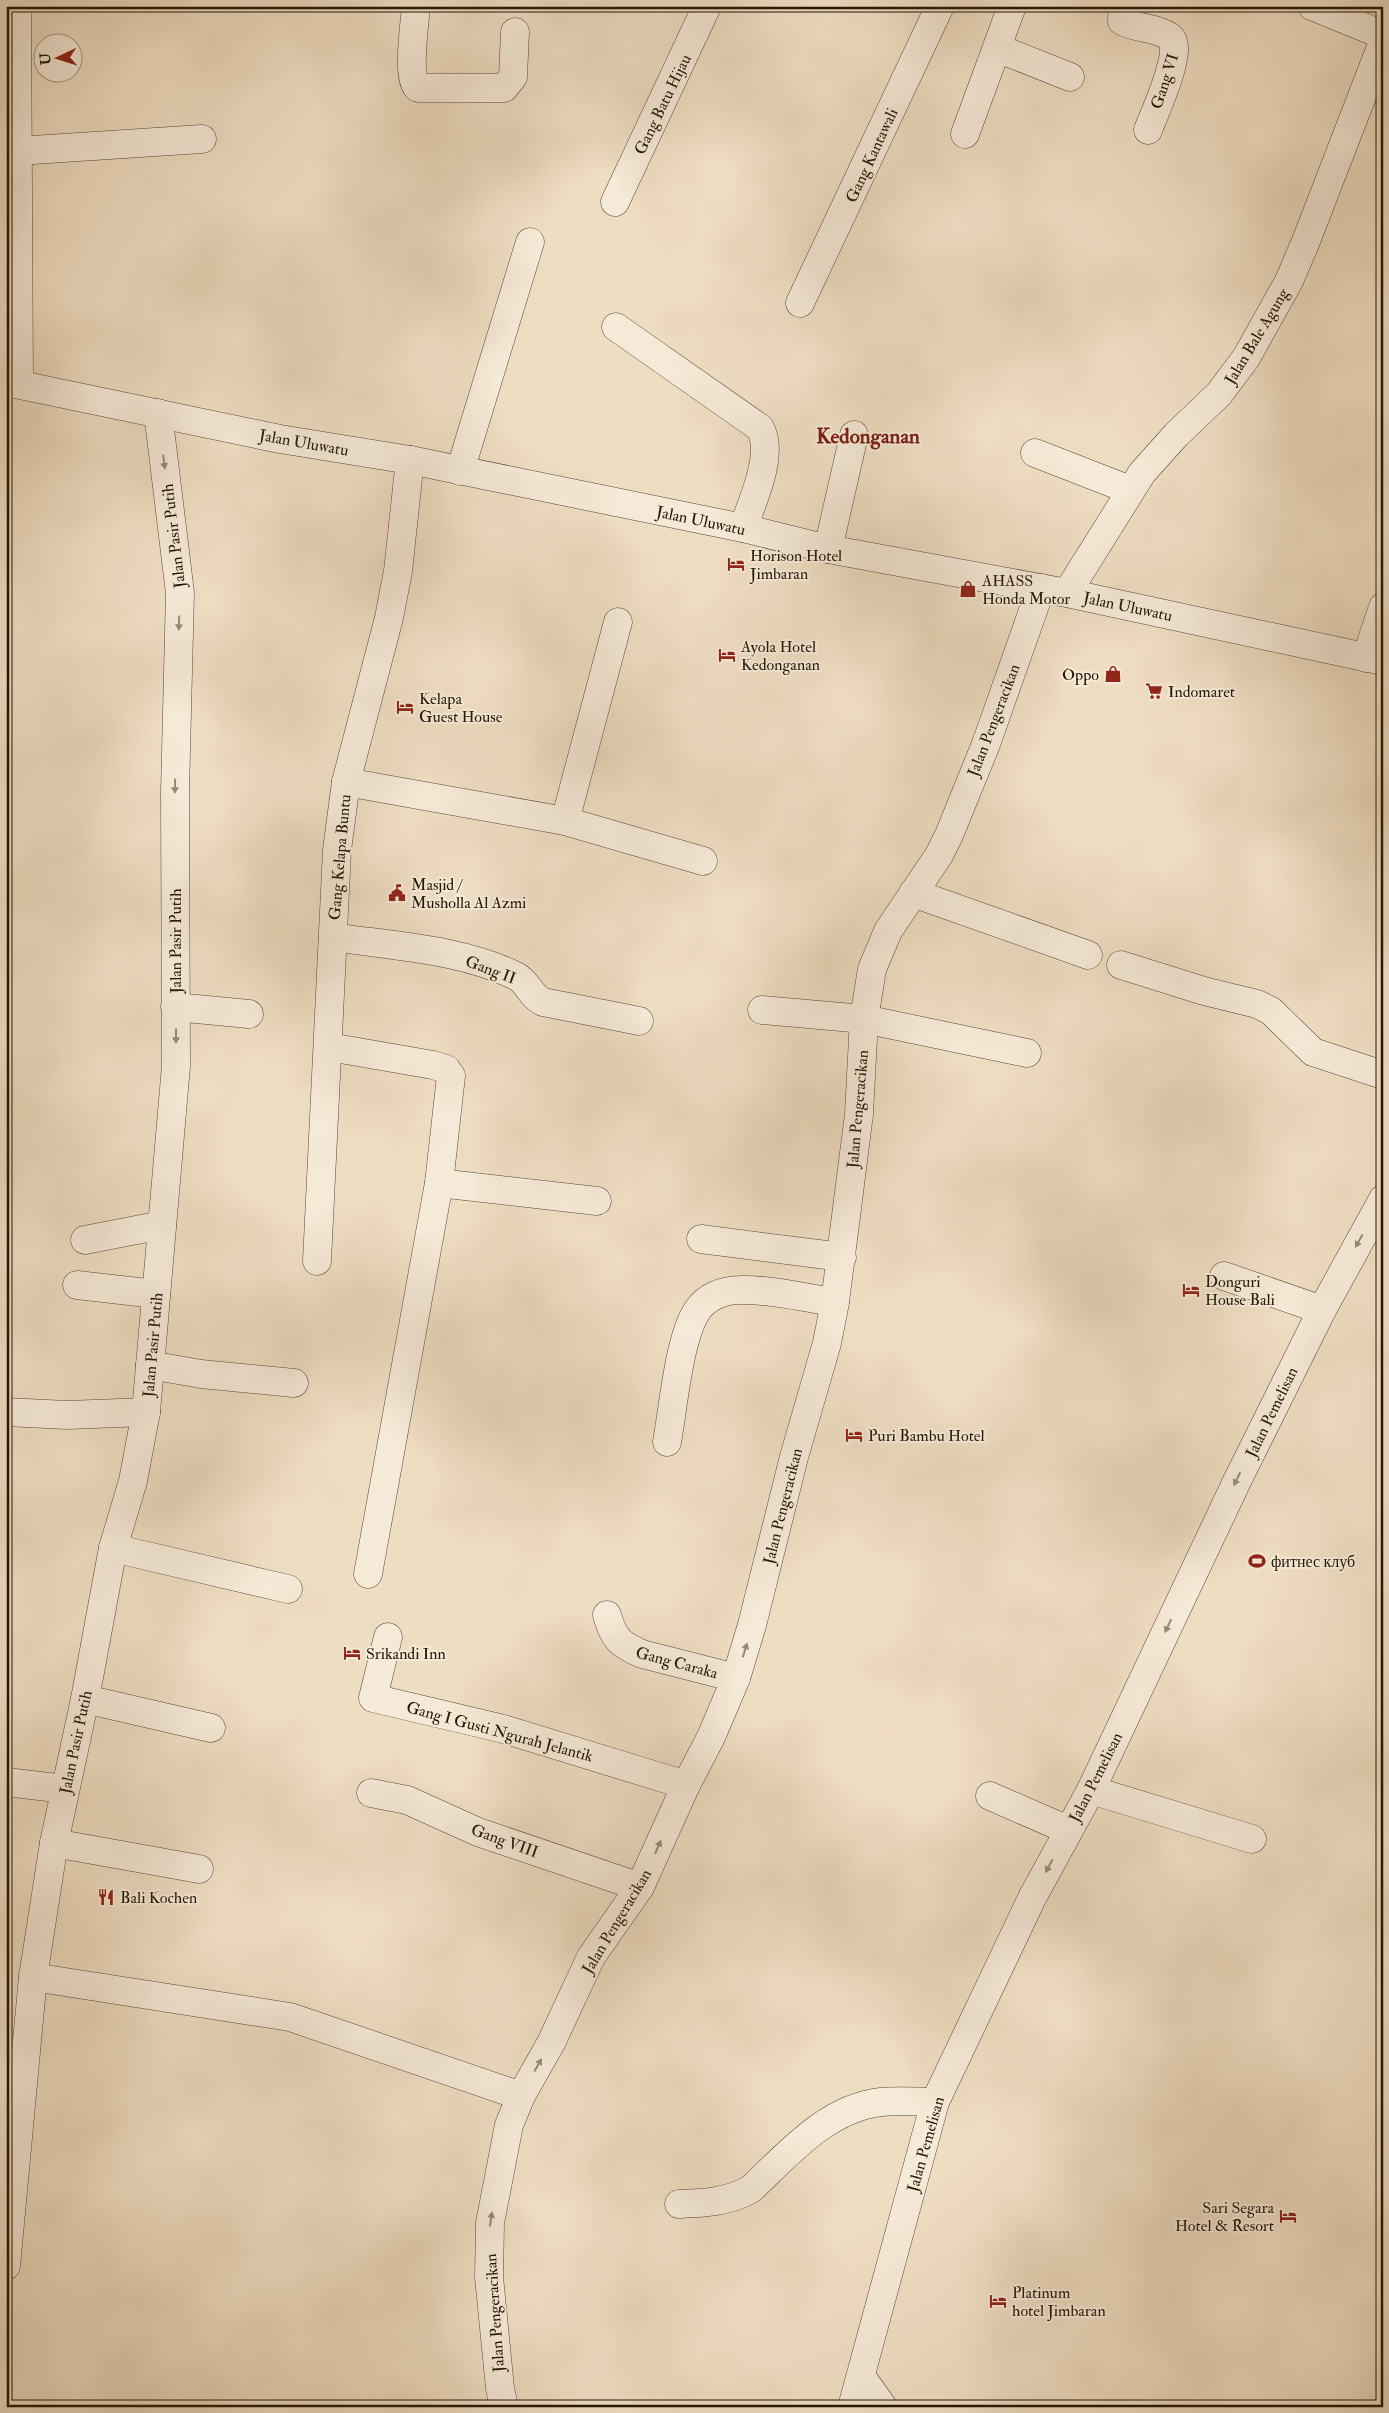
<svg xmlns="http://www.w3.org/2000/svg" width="1389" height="2413" font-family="'IM FELL Double Pica',serif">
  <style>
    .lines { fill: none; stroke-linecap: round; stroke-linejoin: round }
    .minor-casing { stroke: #564835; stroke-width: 29 }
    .minor { stroke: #f5e9d7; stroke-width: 28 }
    .oneway { fill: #968a79 }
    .labels { text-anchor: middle; stroke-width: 4; stroke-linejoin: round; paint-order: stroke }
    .street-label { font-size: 16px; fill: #231706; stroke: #f5e9d7 }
    .poi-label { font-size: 16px; fill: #231706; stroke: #f5e9d7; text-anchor: start }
    .district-label { font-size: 21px; font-weight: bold; fill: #7a1f14; stroke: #f5e9d7 }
  </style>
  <rect width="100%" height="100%" fill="#efddc2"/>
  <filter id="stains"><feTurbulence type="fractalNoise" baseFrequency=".004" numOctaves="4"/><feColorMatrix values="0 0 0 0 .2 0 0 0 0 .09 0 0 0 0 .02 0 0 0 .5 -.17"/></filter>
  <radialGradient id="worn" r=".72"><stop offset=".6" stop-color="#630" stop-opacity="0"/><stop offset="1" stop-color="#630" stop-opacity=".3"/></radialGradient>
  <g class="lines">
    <!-- minor casing -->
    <g class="minor-casing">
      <g id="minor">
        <polyline points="17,6 19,383"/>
        <path d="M416,6C415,22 406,79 418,88H504L513,77L515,32"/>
        <path d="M1123,6L1122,21C1136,29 1156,27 1170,37C1185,48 1154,114 1148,130"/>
        <polyline points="1312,6 1383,35"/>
        <polyline points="997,48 1070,77"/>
        <polyline points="965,134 1012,6"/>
        <polyline points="17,151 202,139"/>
        <polyline points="615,202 707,6"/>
        <polyline points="800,303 940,6"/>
        <path d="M616,327L760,428C775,454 752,502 743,528"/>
        <polyline points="6,382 280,439 410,460 743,528 828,549 1067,593 1383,661"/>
        <polyline points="1035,453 1130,490"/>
        <polyline points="460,471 530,242"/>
        <polyline points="828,549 854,435"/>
        <polyline points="1067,593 1142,473 1176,435 1219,394 1246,358 1289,281 1306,241 1383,42"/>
        <polyline points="1366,658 1383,607"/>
        <polyline points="346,782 565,821 703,861"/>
        <polyline points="565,821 618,622"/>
        <polyline points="913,893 1088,955"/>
        <path d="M333,937C393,946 461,949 516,976C528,982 530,996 543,1002L639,1021"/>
        <polyline points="1121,965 1204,991 1257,1004 1271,1011 1313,1052 1383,1075"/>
        <polyline points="175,1007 249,1014"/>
        <polyline points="762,1010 864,1019 1027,1053"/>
        <polyline points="329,1047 433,1065 446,1069 451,1076 439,1183 368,1574"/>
        <polyline points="439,1183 597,1201"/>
        <polyline points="701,1239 842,1257"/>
        <polyline points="85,1240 162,1225"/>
        <polyline points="317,1261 337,850 346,782 389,618 398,571 410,460"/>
        <polyline points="1224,1276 1322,1310"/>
        <polyline points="77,1285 156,1294"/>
        <polyline points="150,1365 201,1374 294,1383"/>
        <polyline points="6,1412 67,1415 146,1412"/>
        <path d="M667,1442C673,1409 679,1338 697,1311C706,1297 723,1290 740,1290C771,1289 804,1298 835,1302"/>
        <polyline points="113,1548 288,1589"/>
        <path d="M607,1615C614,1639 619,1644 642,1654L736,1678"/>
        <polyline points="388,1637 373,1698 500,1728 686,1785"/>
        <polyline points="85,1699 211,1728"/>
        <polyline points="6,1782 65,1789"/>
        <polyline points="1091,1790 1252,1839"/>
        <polyline points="371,1793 407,1800 478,1832 640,1887"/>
        <polyline points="990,1796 1068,1830"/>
        <polyline points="54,1843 199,1869"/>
        <polyline points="33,1977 290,2017 521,2096"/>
        <path d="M679,2204C705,2203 728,2202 751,2189C788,2154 827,2108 881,2102C899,2100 918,2102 935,2102"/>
        <polyline points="6,2266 33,1977 54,1843 85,1699 113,1548 133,1481 146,1412 176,1066 175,792 180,593 158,413"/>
        <polyline points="861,2376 883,2407"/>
        <polyline points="504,2407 500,2388 489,2277 490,2223 509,2125 521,2096 552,2041 591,1957 640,1887 686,1785 711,1737 736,1678 752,1625 794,1457 827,1343 835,1302 859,1114 864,1019 872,969 888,931 939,855 949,835 986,744 1041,588"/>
        <polyline points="852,2407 935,2102 1032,1898 1091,1790 1237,1481 1322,1310 1383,1199"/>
      </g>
    </g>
    <!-- minor -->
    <use href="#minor" class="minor"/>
  </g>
  <!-- one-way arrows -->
  <defs><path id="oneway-solid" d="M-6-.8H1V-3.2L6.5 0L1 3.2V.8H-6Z" transform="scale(1.25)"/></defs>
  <g class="oneway">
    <use href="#oneway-solid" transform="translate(164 462) rotate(83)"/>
    <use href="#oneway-solid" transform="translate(179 623) rotate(92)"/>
    <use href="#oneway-solid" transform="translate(175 786) rotate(91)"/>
    <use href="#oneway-solid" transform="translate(176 1036) rotate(90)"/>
    <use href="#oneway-solid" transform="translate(1359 1241) rotate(119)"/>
    <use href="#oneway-solid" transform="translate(1237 1479) rotate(116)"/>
    <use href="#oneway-solid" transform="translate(1168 1626) rotate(115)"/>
    <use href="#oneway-solid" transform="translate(745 1650) rotate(-73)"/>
    <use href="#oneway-solid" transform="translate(658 1847) rotate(-66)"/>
    <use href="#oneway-solid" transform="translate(1049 1866) rotate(118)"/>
    <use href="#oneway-solid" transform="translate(538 2065) rotate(-61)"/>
    <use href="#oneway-solid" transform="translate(491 2219) rotate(-82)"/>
  </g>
  <!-- icons -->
  <defs>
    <g id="hotel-bare" transform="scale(1.35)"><path d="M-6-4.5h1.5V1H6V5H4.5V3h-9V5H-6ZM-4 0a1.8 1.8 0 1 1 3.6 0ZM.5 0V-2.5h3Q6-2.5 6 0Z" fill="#8f2418" stroke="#f5e9d7" stroke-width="2.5" paint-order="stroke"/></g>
    <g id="shop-bare" transform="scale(1.35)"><path d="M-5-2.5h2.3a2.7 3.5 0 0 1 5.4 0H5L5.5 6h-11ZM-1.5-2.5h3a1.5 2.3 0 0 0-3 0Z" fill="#8f2418" stroke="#f5e9d7" stroke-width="2.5" paint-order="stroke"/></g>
    <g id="supermarket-bare" transform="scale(1.35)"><path d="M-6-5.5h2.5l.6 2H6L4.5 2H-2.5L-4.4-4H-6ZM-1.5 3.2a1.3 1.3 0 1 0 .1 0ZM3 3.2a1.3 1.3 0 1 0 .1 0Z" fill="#8f2418" stroke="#f5e9d7" stroke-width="2.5" paint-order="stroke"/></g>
    <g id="civic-bare" transform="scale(1.35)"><path d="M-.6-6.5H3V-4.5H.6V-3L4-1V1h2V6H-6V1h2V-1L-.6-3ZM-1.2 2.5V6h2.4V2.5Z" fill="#8f2418" stroke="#f5e9d7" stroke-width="2.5" paint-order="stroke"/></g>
    <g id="stadium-bare" transform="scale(1.35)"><path d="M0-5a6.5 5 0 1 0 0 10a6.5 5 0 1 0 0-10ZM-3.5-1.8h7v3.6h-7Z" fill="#8f2418" stroke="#f5e9d7" stroke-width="2.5" paint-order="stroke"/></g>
    <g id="restaurant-bare" transform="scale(1.35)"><path d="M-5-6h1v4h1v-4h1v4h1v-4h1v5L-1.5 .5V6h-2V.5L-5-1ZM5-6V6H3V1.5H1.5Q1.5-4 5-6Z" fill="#8f2418" stroke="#f5e9d7" stroke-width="2.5" paint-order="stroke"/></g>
  </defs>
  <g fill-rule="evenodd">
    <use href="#hotel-bare" x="736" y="564"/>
    <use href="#shop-bare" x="968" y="589"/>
    <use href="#hotel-bare" x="727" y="655"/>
    <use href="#shop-bare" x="1113" y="674"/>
    <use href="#supermarket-bare" x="1154" y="691"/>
    <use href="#hotel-bare" x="405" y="707"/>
    <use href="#civic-bare" x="397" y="893"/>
    <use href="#hotel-bare" x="1191" y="1290"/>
    <use href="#hotel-bare" x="854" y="1435"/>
    <use href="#stadium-bare" x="1257" y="1561"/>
    <use href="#hotel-bare" x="352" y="1653"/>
    <use href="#restaurant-bare" x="106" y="1897"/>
    <use href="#hotel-bare" x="1288" y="2216"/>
    <use href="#hotel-bare" x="998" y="2301"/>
  </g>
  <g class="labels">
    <!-- street labels -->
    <g class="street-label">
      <text transform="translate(1164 81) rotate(-72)" y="6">Gang VI</text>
      <text transform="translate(662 104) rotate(-64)" y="6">Gang Batu Hijau</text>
      <text transform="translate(871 155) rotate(-65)" y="6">Gang Kantawali</text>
      <text transform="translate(1256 336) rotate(-59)" y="6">Jalan Bale Agung</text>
      <text transform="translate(304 442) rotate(10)" y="6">Jalan Uluwatu</text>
      <text transform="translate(701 520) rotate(12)" y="6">Jalan Uluwatu</text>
      <text transform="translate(173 536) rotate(-97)" y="6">Jalan Pasir Putih</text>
      <text transform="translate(1128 606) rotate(12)" y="6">Jalan Uluwatu</text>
      <text transform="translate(993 720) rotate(-69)" y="6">Jalan Pengeracikan</text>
      <text transform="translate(339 857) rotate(-85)" y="6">Gang Kelapa Buntu</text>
      <text transform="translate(175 941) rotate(-90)" y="6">Jalan Pasir Putih</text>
      <text transform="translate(491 969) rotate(21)" y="6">Gang II</text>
      <text transform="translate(857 1109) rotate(-85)" y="6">Jalan Pengeracikan</text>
      <text transform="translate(152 1345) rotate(-85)" y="6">Jalan Pasir Putih</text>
      <text transform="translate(1271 1412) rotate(-64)" y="6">Jalan Pemelisan</text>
      <text transform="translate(782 1506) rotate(-76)" y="6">Jalan Pengeracikan</text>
      <text transform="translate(677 1662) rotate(15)" y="6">Gang Caraka</text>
      <text transform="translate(500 1731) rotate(15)" y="6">Gang I Gusti Ngurah Jelantik</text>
      <text transform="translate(75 1742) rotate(-78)" y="6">Jalan Pasir Putih</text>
      <text transform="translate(1095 1777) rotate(-63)" y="6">Jalan Pemelisan</text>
      <text transform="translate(505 1840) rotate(20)" y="6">Gang VIII</text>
      <text transform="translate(616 1921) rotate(-59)" y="6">Jalan Pengeracikan</text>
      <text transform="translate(925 2144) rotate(-74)" y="6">Jalan Pemelisan</text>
      <text transform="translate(494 2313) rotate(-94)" y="6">Jalan Pengeracikan</text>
    </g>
    <!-- poi labels -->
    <g class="poi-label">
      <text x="750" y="561">Horison Hotel<tspan x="750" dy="18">Jimbaran</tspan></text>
      <text x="982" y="586">AHASS<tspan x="982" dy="18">Honda Motor</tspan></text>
      <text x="741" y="652">Ayola Hotel<tspan x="741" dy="18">Kedonganan</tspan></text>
      <text x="1099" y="680" text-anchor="end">Oppo</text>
      <text x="1168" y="697">Indomaret</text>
      <text x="419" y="704">Kelapa<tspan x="419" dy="18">Guest House</tspan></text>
      <text x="411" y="890">Masjid /<tspan x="411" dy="18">Musholla Al Azmi</tspan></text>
      <text x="1205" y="1287">Donguri<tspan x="1205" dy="18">House Bali</tspan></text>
      <text x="868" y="1441">Puri Bambu Hotel</text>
      <text x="1271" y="1567">фитнес клуб</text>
      <text x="366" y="1659">Srikandi Inn</text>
      <text x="120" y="1903">Bali Kochen</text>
      <text x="1274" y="2213" text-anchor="end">Sari Segara<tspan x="1274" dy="18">Hotel &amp; Resort</tspan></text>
      <text x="1012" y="2298">Platinum<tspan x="1012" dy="18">hotel Jimbaran</tspan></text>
    </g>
    <!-- district labels -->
    <g class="district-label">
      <text x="868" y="443">Kedonganan</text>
    </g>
  </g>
  <!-- margin -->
  <rect width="1389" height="2413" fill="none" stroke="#efddc2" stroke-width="25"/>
  <rect x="8" y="8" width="1374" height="2398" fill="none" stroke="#231706" stroke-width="2.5"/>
  <rect x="12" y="12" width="1364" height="2388" fill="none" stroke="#231706"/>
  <!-- north arrow -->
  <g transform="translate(58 58) rotate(266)"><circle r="24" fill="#f5e9d7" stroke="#a19583"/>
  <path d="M0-4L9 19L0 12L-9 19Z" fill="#8f2418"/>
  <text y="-8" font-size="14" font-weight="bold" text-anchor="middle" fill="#231706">U</text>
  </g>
  <rect width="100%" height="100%" filter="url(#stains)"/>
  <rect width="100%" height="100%" fill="url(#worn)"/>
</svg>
